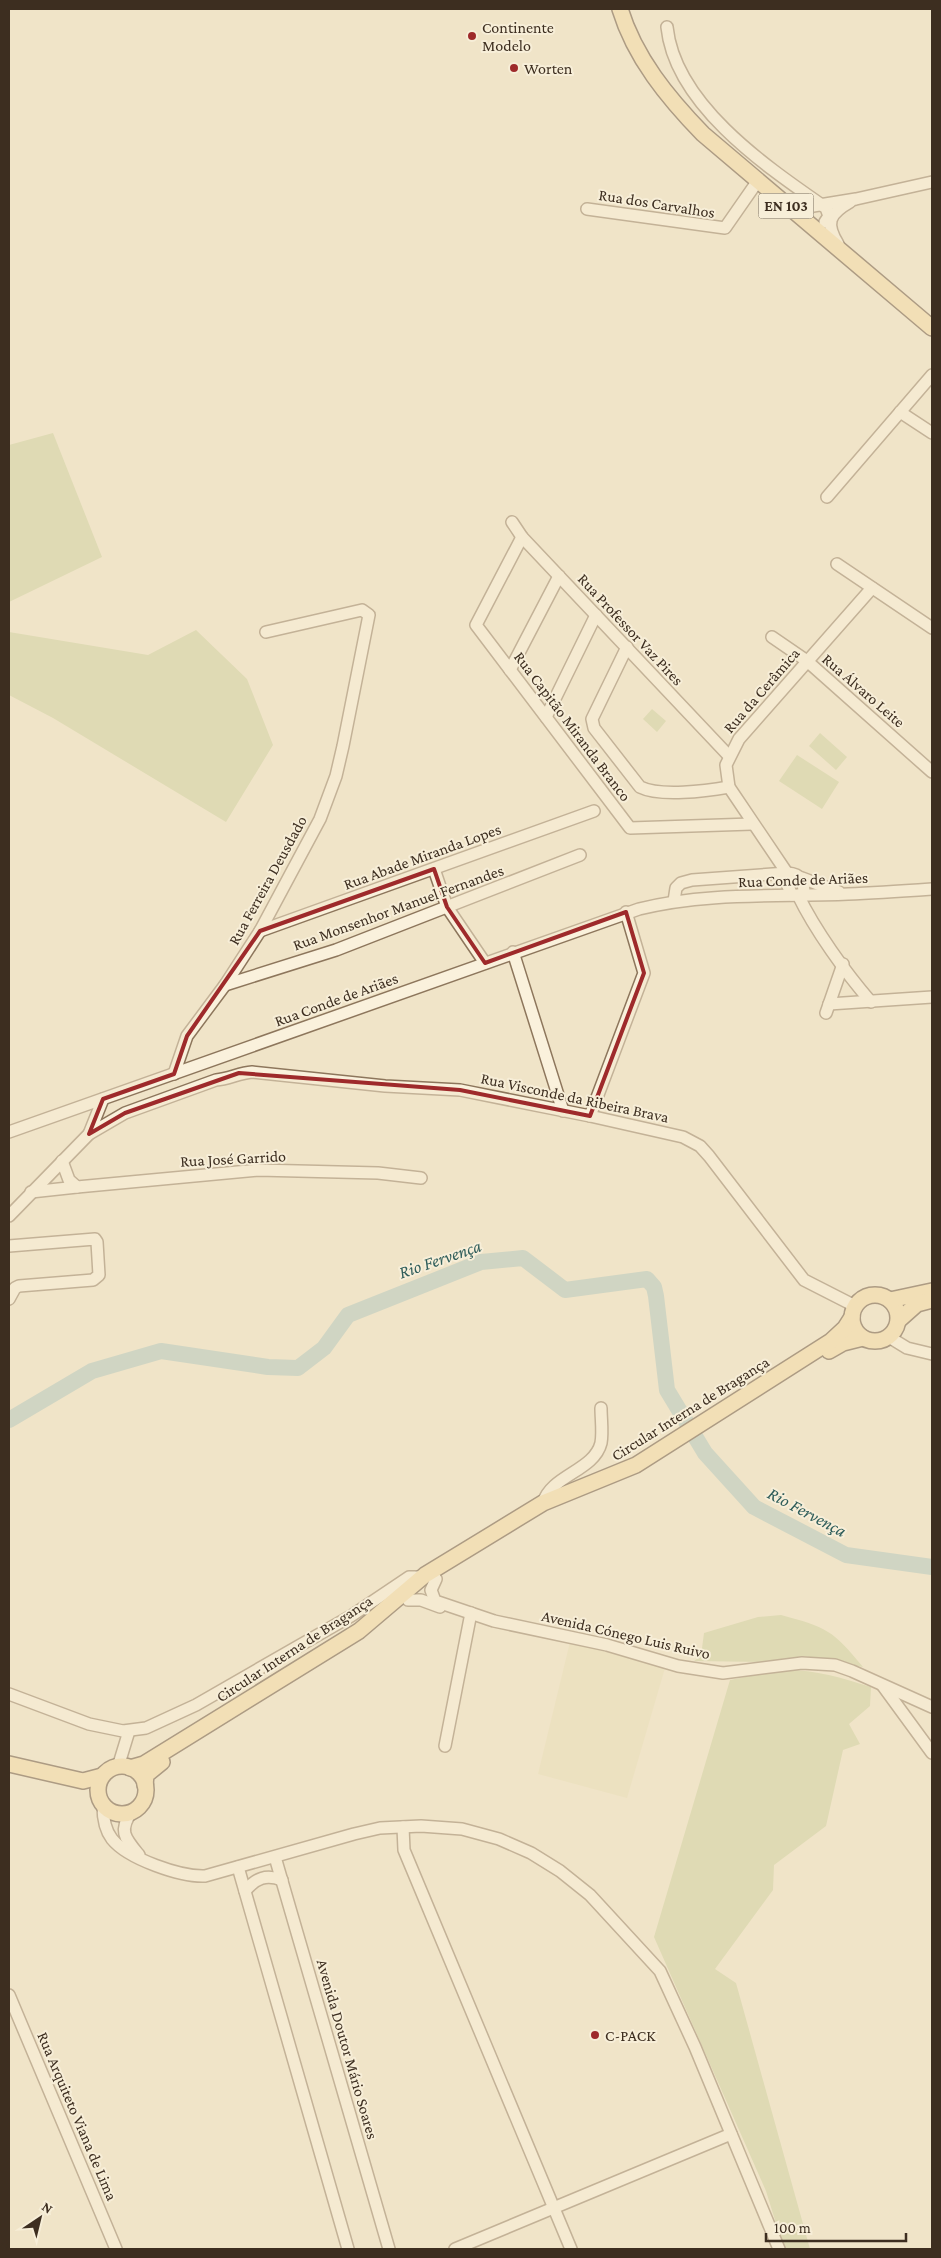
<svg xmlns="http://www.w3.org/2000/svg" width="941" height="2258" font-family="'Crimson Pro',serif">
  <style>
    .farmland { fill: #e6deb5 }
    .green { fill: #c9cf9b }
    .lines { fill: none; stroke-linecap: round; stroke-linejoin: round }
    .river { stroke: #a9c4bc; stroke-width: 16 }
    .minor-casing { stroke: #8d765c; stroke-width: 14 }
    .major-casing { stroke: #5b4430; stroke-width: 18 }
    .minor { stroke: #faf1dc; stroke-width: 11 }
    .major { stroke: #f3d9a0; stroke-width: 15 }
    .marked { fill: none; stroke: #9e2a2b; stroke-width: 4; stroke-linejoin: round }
    .poi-dot { fill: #9e2a2b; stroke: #f7eed8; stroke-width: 2 }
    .labels { text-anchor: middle; stroke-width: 4; stroke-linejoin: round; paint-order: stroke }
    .shield { fill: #f7eed8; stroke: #756857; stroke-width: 1 }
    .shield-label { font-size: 15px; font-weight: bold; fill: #3d2e20 }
    .poi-label { font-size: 16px; fill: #3d2e20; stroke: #f7eed8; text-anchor: start }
    .street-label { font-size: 16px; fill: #3d2e20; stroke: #f7eed8 }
    .water-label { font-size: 18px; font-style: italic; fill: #2f5d5a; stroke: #f7eed8 }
  </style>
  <rect width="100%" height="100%" fill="#f0e4c8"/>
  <!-- farmland -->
  <polygon class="farmland" points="570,1642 665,1668 627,1798 538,1774"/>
  <!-- green -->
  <g class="green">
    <polygon points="53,433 102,557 9,602 9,445"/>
    <polygon points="196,630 247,679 273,745 226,822 53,718 9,695 9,632 148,655"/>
    <polygon points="652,709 666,721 657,732 643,719"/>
    <polygon points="820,733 847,757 836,770 809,746"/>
    <polygon points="797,755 839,782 822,809 779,781"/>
    <path d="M781,1615C826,1627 833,1630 863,1667L804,1656L763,1662L694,1661L701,1656L704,1633L758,1617Z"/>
    <path d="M780,1670C813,1669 840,1677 871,1687L870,1706L849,1724L860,1744L843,1750L826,1826L774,1865L773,1890L715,1969L736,1983L810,2249H784L766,2191L654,1937L730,1680Z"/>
  </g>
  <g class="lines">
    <!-- river -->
    <polyline class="river" points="9,1420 92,1371 161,1351 268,1367 298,1368 324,1348 348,1315 481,1262 523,1258 565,1290 647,1279 654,1287 656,1296 667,1390 705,1453 754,1507 846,1555 932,1567"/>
    <!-- minor casing -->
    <g class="minor-casing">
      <g id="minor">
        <path d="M667,27C675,105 767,167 826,208L829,216L825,222"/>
        <polyline points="785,201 807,207 856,199 932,182"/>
        <polyline points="587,209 725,228 757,182"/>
        <path d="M838,244C825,223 829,214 850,202"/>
        <polyline points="900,412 932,433"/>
        <polyline points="827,497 932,375"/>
        <polyline points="512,522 522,537 729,756"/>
        <polyline points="522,537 476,625 630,828 752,824"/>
        <polyline points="837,564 932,628"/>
        <polyline points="772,637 807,661 932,772"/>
        <path d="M627,647L592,719L594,728L640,787C660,797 706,791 729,787"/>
        <polyline points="510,670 559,576"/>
        <polyline points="546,717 596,615"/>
        <polyline points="434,869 447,907 485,963"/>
        <polyline points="787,873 729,787 726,765 739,739 872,588"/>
        <polyline points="787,873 785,880 792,895"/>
        <polyline points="802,878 839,892"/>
        <path d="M798,895C815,930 845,972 871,1002"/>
        <path d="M674,901L676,888L681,883L692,880L787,873C802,874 804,881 804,895"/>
        <polyline points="260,931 594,811"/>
        <polyline points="513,952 563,1111"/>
        <polyline points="225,985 336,950 580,855"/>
        <polyline points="829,1004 932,997"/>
        <polyline points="826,1013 843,964"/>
        <polyline points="174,1074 187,1036 225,985 260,931 320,819 336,776 343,746 369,615 362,610 266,632"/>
        <polyline points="590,1116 644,973 626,912"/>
        <path d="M9,1132L639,909C707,892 779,897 848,894C876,893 904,891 932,889"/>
        <polyline points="89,1134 103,1099"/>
        <polyline points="62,1161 69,1180 77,1187 258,1170 378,1173 421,1178"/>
        <polyline points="31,1192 77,1187"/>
        <path d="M9,1216L89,1134L125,1113L216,1080C229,1079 239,1073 252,1072L385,1086L460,1090L590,1116L683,1137L700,1146L709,1156L804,1280L855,1306"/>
        <polyline points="9,1246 95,1239 97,1242 99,1275 93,1280 19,1286 15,1288 9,1299"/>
        <polyline points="889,1337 907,1348 932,1354"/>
        <path d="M543,1503C551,1475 594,1471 601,1443C603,1432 601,1419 601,1408"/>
        <polyline points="436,1579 431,1590 435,1601 494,1621 607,1645 678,1666 723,1673 802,1663 835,1665 852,1671 932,1707"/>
        <polyline points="408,1600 421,1600 440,1607"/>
        <polyline points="883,1686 932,1753"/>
        <polyline points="9,1694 89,1724 123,1731 146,1728 196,1705 351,1616 409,1577 422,1577"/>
        <polyline points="445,1746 471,1613"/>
        <polyline points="118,1767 129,1731"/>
        <path d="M103,1806C103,1817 105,1830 112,1839C128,1859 181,1877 205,1876L354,1834L380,1828L421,1826L462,1829L499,1839L531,1853L560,1871L590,1895L660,1971L695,2047L779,2249"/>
        <path d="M132,1811C118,1831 125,1838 139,1855"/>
        <polyline points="403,1827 404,1850 571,2249"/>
        <polyline points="275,1857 389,2249"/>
        <polyline points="238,1867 348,2249"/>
        <path d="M245,1891C256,1878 266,1874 282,1880"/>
        <polyline points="9,1995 116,2249"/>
        <polyline points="455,2249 731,2134"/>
      </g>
    </g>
    <!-- major casing -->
    <g class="major-casing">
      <g id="major">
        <path d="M620,9C635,58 668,98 703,134L932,328"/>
        <circle cx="875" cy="1318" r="23"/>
        <polyline points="890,1300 932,1291"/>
        <polyline points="899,1320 917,1304 932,1300"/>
        <polyline points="829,1351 843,1343 863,1338"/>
        <polyline points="9,1764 83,1781 102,1776"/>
        <circle cx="122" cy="1790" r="24"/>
        <polyline points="130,1768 144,1764 359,1631 425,1575 543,1503 636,1465 831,1341 845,1328 852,1317"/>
        <polyline points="145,1785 146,1775 162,1762"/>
      </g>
    </g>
    <!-- minor -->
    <use href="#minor" class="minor"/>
    <!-- major -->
    <use href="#major" class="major"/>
  </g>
  <!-- marked area -->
  <path d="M0 0H941V2258H0ZM434,869L447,907L485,963L626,912L644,973L590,1116L460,1090L239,1073L125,1113L89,1134L103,1099L174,1074L187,1036L260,931Z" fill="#f0e4c8" fill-opacity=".55" fill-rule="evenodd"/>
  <path class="marked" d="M434,869L447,907L485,963L626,912L644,973L590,1116L460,1090L239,1073L125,1113L89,1134L103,1099L174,1074L187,1036L260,931Z"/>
  <!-- markers -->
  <g class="poi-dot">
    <circle cx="472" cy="36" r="5"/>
    <circle cx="514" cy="68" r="5"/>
    <circle cx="595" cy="2035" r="5"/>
  </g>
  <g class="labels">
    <!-- shield labels -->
    <rect class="shield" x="758.5" y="193.5" width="55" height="25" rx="4"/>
    <g class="shield-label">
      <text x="786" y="211">EN 103</text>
    </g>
    <!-- poi labels -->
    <g class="poi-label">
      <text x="482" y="33">Continente<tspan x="482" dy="18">Modelo</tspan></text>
      <text x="524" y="74">Worten</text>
      <text x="605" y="2041">C-PACK</text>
    </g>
    <!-- street labels -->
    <g class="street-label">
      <text transform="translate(657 203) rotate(9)" y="6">Rua dos Carvalhos</text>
      <text transform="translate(631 629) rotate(47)" y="6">Rua Professor Vaz Pires</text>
      <text transform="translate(761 690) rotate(-49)" y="6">Rua da Cerâmica</text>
      <text transform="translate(864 690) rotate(41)" y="6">Rua Álvaro Leite</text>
      <text transform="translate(573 726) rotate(53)" y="6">Rua Capitão Miranda Branco</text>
      <text transform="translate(422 856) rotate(-20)" y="6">Rua Abade Miranda Lopes</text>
      <text transform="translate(803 879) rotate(-2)" y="6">Rua Conde de Ariães</text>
      <text transform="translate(267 880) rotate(-61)" y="6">Rua Ferreira Deusdado</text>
      <text transform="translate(398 907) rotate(-20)" y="6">Rua Monsenhor Manuel Fernandes</text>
      <text transform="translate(336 999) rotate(-20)" y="6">Rua Conde de Ariães</text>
      <text transform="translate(575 1097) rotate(12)" y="6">Rua Visconde da Ribeira Brava</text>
      <text transform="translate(233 1158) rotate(-3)" y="6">Rua José Garrido</text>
      <text transform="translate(690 1408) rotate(-32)" y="6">Circular Interna de Bragança</text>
      <text transform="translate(626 1634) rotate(13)" y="6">Avenida Cónego Luis Ruivo</text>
      <text transform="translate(294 1648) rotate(-33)" y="6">Circular Interna de Bragança</text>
      <text transform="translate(348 2049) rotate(74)" y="6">Avenida Doutor Mário Soares</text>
      <text transform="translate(78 2116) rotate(67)" y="6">Rua Arquiteto Viana de Lima</text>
    </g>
    <!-- water labels -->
    <g class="water-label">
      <text transform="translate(440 1259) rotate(-19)" y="6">Rio Fervença</text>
      <text transform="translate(807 1512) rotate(28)" y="6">Rio Fervença</text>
    </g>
  </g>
  <!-- border -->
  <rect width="941" height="2258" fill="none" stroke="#3d2e20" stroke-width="20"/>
  <!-- north arrow -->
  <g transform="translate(40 2218) rotate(35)" stroke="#f7eed8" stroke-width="4" paint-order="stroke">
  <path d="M0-4L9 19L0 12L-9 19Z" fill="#3d2e20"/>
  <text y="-8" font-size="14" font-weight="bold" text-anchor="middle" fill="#3d2e20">N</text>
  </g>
  <!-- scale -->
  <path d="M766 2233v8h140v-8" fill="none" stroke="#3d2e20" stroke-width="2.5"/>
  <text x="774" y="2233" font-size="15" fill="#3d2e20" stroke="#f7eed8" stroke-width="4" paint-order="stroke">100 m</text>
</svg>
